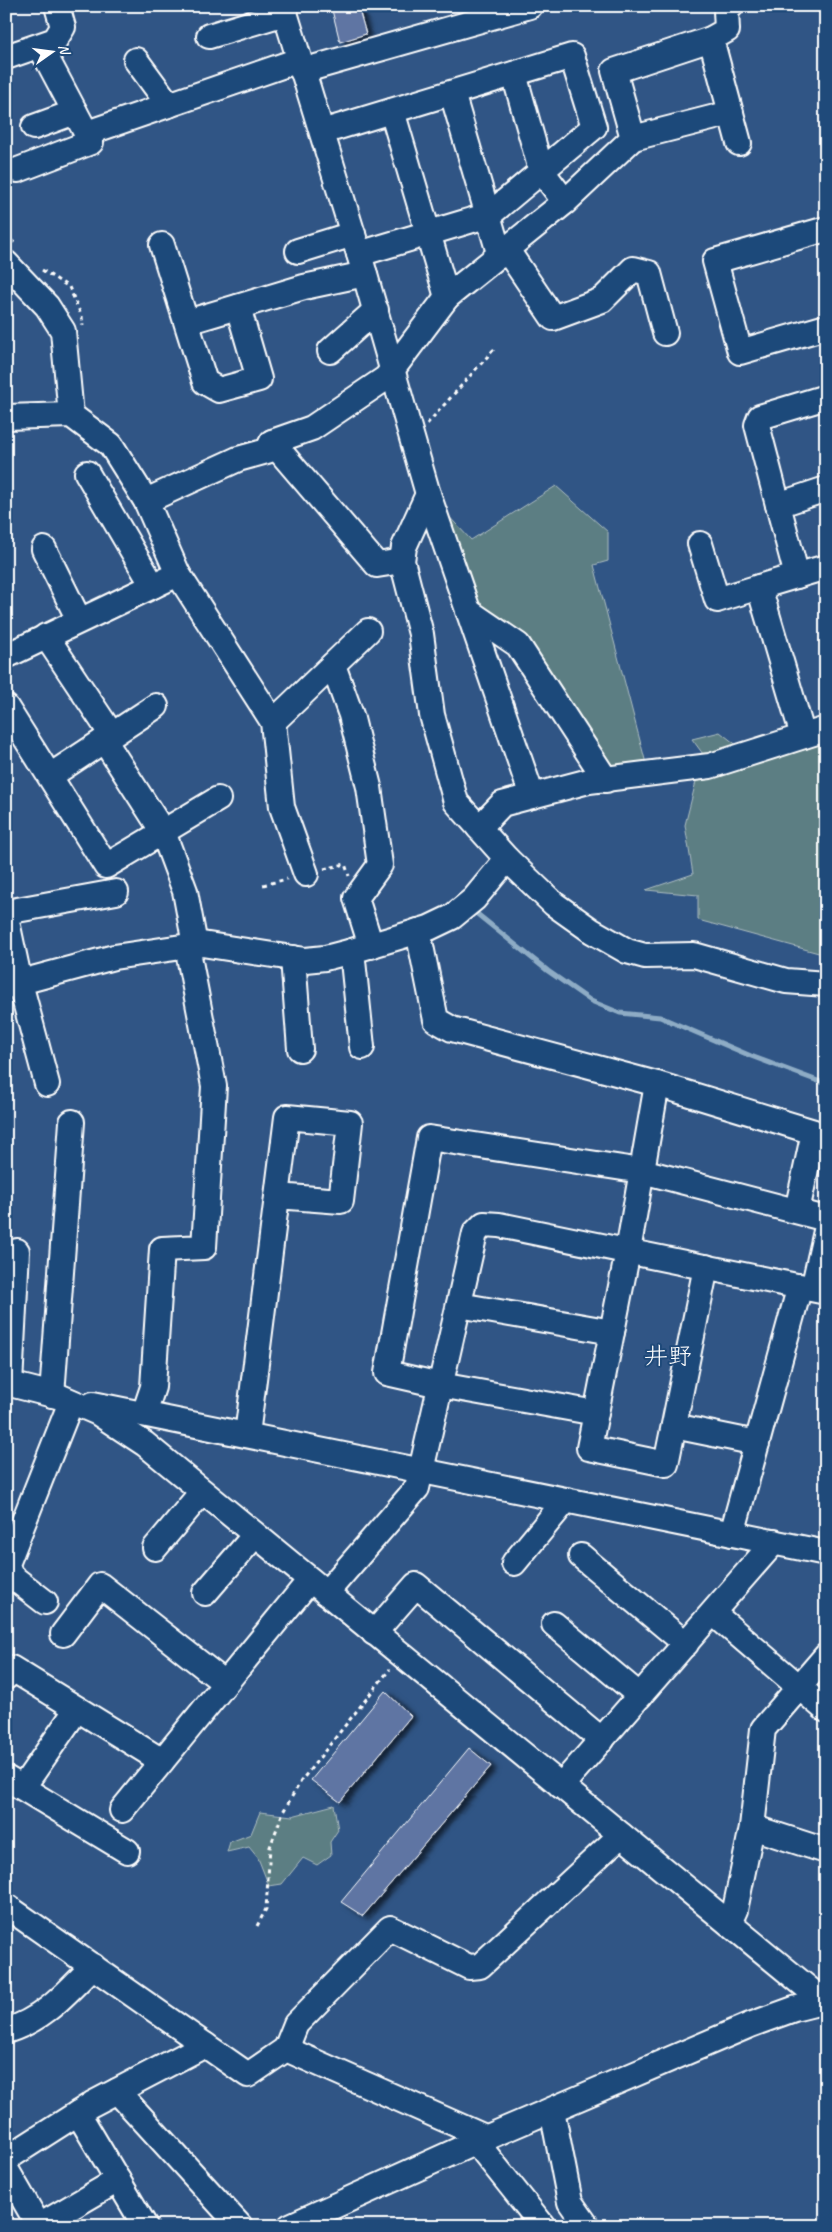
<svg xmlns="http://www.w3.org/2000/svg" width="832" height="2232" font-family="Caveat,'Klee One',sans-serif">
  <style>
    .green { fill: #5c7e83; stroke: #aebec1 }
    .lines { fill: none; stroke-linecap: round; stroke-linejoin: round }
    .stream { stroke: #8eacc5; stroke-width: 5 }
    .building { fill: #5e75a3; stroke: #fff; filter: url(#shadow) }
    .minor-casing { stroke: #fff; stroke-width: 28 }
    .path { stroke: #fff; stroke-width: 3; stroke-dasharray: 4 4; stroke-linecap: butt }
    .minor { stroke: #1f4a7a; stroke-width: 24 }
    .labels { text-anchor: middle; stroke-width: 4; stroke-linejoin: round; paint-order: stroke }
    .quarter-label { font-size: 24px; fill: #fff; stroke: #1f4a7a }
  </style>
  <defs>
    <filter id="shadow"><feDropShadow dx="5.5" dy="3" stdDeviation="2.5" flood-color="#0009"/></filter>
  </defs>
  <rect width="100%" height="100%" fill="#305585"/>
  <filter id="ink" filterUnits="userSpaceOnUse"><feTurbulence type="fractalNoise" baseFrequency=".02" numOctaves="2"/><feDisplacementMap in="SourceGraphic" scale="10" xChannelSelector="R" yChannelSelector="G"/><feConvolveMatrix kernelMatrix="1 2 1 2 8 2 1 2 1" color-interpolation-filters="sRGB"/></filter>
  <g filter="url(#ink)">
    <!-- green -->
    <g class="green">
      <polygon points="556,486 608,532 608,561 594,565 649,775 606,780 518,645 468,611 428,494 471,540"/>
      <polygon points="826,729 826,955 698,920 698,895 646,890 693,874 685,825 703,754 692,739 720,732 748,754"/>
      <polygon points="334,1805 338,1830 330,1842 331,1855 317,1865 303,1858 282,1884 269,1886 258,1858 249,1847 227,1852 230,1842 251,1834 260,1812 292,1816"/>
    </g>
    <g class="lines">
      <!-- stream -->
      <polyline class="stream" points="476,913 548,971 591,1001 620,1013 660,1017 751,1056 826,1084"/>
    </g>
    <!-- building -->
    <g class="building">
      <polygon points="331,6 358,6 366,34 340,42"/>
      <polygon points="385,1691 411,1716 340,1802 311,1780"/>
      <polygon points="469,1748 491,1766 363,1916 341,1902"/>
    </g>
    <g class="lines">
      <!-- minor casing -->
      <g class="minor-casing">
        <g id="minor">
          <polyline points="283,6 359,254 428,494 532,796"/>
          <polyline points="209,36 285,13"/>
          <polyline points="711,39 739,143"/>
          <polyline points="6,57 55,40 63,27 57,6"/>
          <polyline points="136,60 169,105"/>
          <polyline points="302,71 530,6"/>
          <polyline points="514,74 541,170 565,202"/>
          <polyline points="452,93 500,256"/>
          <polyline points="392,111 447,297"/>
          <polyline points="34,127 75,112"/>
          <polyline points="322,132 572,56 594,127 489,215 359,254"/>
          <polyline points="87,133 299,60"/>
          <polyline points="633,138 731,113"/>
          <polyline points="18,170 91,142 40,46"/>
          <polyline points="826,229 715,261 740,352 826,327"/>
          <polyline points="162,245 205,382 219,390 259,379 238,307"/>
          <polyline points="507,250 553,318 602,300 633,269 649,273 665,333"/>
          <polyline points="298,251 353,234"/>
          <polyline points="6,263 47,306 63,331 71,415"/>
          <polyline points="187,322 304,287 365,274"/>
          <polyline points="330,351 376,310"/>
          <polyline points="6,417 71,415 111,445 146,501 178,574 273,722 282,807 306,874"/>
          <polyline points="272,442 377,565 402,561"/>
          <polyline points="87,473 153,586"/>
          <polyline points="428,494 404,547 402,561 421,634 432,715 456,802 507,859 554,904 592,931 627,951 645,956 694,955 786,981 826,984"/>
          <polyline points="146,501 238,459 267,451 272,442 312,428 386,378 447,297 565,202 633,138 614,71 711,39 727,30 726,10 731,6"/>
          <polyline points="778,505 757,425 760,417 826,397"/>
          <polyline points="700,544 717,600 759,587 803,736"/>
          <polyline points="44,549 79,620"/>
          <polyline points="797,576 778,505 826,489"/>
          <polyline points="759,587 826,567"/>
          <polyline points="468,611 518,645 606,780"/>
          <polyline points="46,636 112,735"/>
          <polyline points="6,656 178,574"/>
          <polyline points="333,665 351,715 369,787 380,865 356,898 371,946"/>
          <polyline points="6,707 106,866 218,799"/>
          <polyline points="273,722 368,631"/>
          <polyline points="104,740 163,832 185,891 195,945"/>
          <polyline points="50,776 156,706"/>
          <polyline points="479,828 502,804 589,781 710,766 826,729"/>
          <polyline points="6,912 116,892"/>
          <polyline points="6,917 20,983 47,1084"/>
          <polyline points="418,931 436,1020 452,1029 657,1084 814,1132 797,1211"/>
          <polyline points="352,951 362,1047"/>
          <polyline points="293,958 300,1049"/>
          <polyline points="6,986 114,957 202,944 305,960 325,958 352,951 429,928 452,917 474,899 507,859"/>
          <polyline points="657,1084 628,1251 589,1448 666,1464 706,1267"/>
          <polyline points="813,1289 826,1231"/>
          <polyline points="459,1305 612,1332"/>
          <polyline points="6,1383 61,1397 98,1413 145,1444 826,2003"/>
          <polyline points="10,1384 17,1251"/>
          <polyline points="52,1395 72,1122"/>
          <polyline points="93,1404 826,1553"/>
          <polyline points="596,1413 440,1385 387,1373 429,1138 642,1171 826,1219"/>
          <polyline points="144,1414 153,1387 162,1249 204,1247 214,1086 187,946"/>
          <polyline points="674,1426 757,1443"/>
          <polyline points="247,1435 287,1117 350,1123 341,1201 277,1196"/>
          <polyline points="732,1534 800,1286"/>
          <polyline points="155,1548 202,1492"/>
          <polyline points="581,1556 686,1644"/>
          <polyline points="514,1563 566,1500"/>
          <polyline points="205,1593 255,1535"/>
          <polyline points="326,1593 417,1488 475,1233 484,1224 499,1225 826,1292"/>
          <polyline points="45,1602 10,1575 7,1564 71,1402"/>
          <polyline points="713,1613 826,1710"/>
          <polyline points="554,1624 640,1696"/>
          <polyline points="374,1633 416,1585 602,1740"/>
          <polyline points="63,1634 100,1585 225,1683"/>
          <polyline points="6,1677 11,1668 162,1761"/>
          <polyline points="6,1778 127,1851"/>
          <polyline points="561,1786 774,1542"/>
          <polyline points="23,1787 77,1709"/>
          <polyline points="122,1810 310,1580"/>
          <polyline points="752,1827 826,1851"/>
          <polyline points="6,1906 248,2075 286,2049 487,2138"/>
          <polyline points="729,1923 735,1910 752,1827 763,1729 826,1656"/>
          <path d="M6,2031C45,2019 65,1994 93,1966"/>
          <polyline points="286,2049 296,2024 390,1928 469,1967 480,1966 621,1835"/>
          <polyline points="117,2091 240,2226"/>
          <polyline points="552,2110 570,2202 587,2226"/>
          <polyline points="78,2113 145,2226"/>
          <polyline points="476,2142 543,2226"/>
          <polyline points="6,2159 92,2104 205,2045"/>
          <polyline points="6,2169 39,2226"/>
          <polyline points="39,2226 118,2180"/>
          <polyline points="290,2226 476,2142 750,2025 794,2009 826,2001"/>
        </g>
      </g>
      <!-- path -->
      <g class="path">
        <polyline points="6,234 16,245"/>
        <polyline points="42,270 69,287 82,317 83,326"/>
        <polyline points="427,424 495,348"/>
        <polyline points="324,869 345,864 349,876"/>
        <polyline points="263,885 287,879"/>
        <polyline points="257,1926 266,1909 270,1847 283,1812 301,1781 390,1669"/>
      </g>
      <!-- minor -->
      <use href="#minor" class="minor"/>
    </g>
  </g>
  <g class="labels">
    <!-- quarter labels -->
    <g class="quarter-label">
      <text x="668" y="1364">井野</text>
    </g>
  </g>
  <!-- margin -->
  <rect width="832" height="2232" fill="none" stroke="#1f4a7a" stroke-width="25"/>
  <rect x="12" y="12" width="807" height="2207" fill="none" stroke="#fff" stroke-width="2" filter="url(#ink)"/>
  <!-- north arrow -->
  <g transform="translate(52 52) rotate(76)" stroke="#1f4a7a" stroke-width="4" paint-order="stroke">
  <path d="M0-4L9 19L0 12L-9 19Z" fill="#ffffff"/>
  <text y="-8" font-size="14" font-weight="bold" text-anchor="middle" fill="#ffffff">N</text>
  </g>
</svg>
